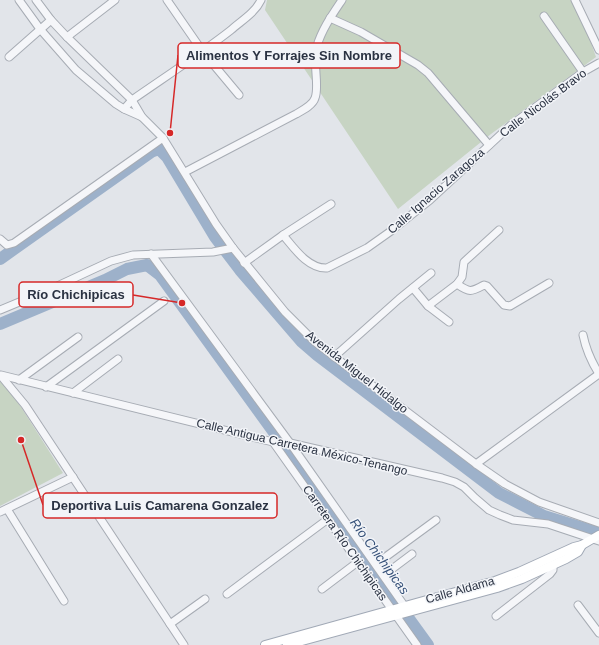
<svg xmlns="http://www.w3.org/2000/svg" width="599" height="645" font-family="Arial,sans-serif">
  <style>
    .green { fill: #c7d4c3 }
    .lines { fill: none; stroke-linecap: round; stroke-linejoin: round }
    .river { stroke: #9db1ca; stroke-width: 12 }
    .minor-casing { stroke: #a7acb4; stroke-width: 9 }
    .major-casing { stroke: #a1a9b6; stroke-width: 10 }
    .minor { stroke: #f5f6f9; stroke-width: 7 }
    .major { stroke: #fff; stroke-width: 8 }
    .labels { text-anchor: middle; stroke-width: 3; stroke-linejoin: round; paint-order: stroke }
    .street-label { font-size: 12px; fill: #2a3242; stroke: #f2f4f8 }
    .water-label { font-size: 13px; font-style: italic; fill: #344f77; stroke: #f2f4f8 }
    .leader { fill: none; stroke: #d62828; stroke-width: 1.5 }
    .callout-dot { fill: #d62828; stroke: #f2f4f8; stroke-width: 1.5 }
    .callout { fill: #f2f4f8; stroke: #d62828; stroke-width: 1.5 }
    .callout-label { font-size: 13px; text-anchor: middle; font-weight: bold; fill: #2a3242 }
  </style>
  <rect width="100%" height="100%" fill="#e2e5ea"/>
  <!-- green -->
  <g class="green">
    <polygon points="267,0 576,0 596,57 491,134 398,209 265,10"/>
    <polygon points="0,378 21,407 63,473 0,506"/>
  </g>
  <g class="lines">
    <!-- river -->
    <g class="river">
      <polyline points="0,259 151,152 159,149 167,157 215,237 240,270 302,342 317,355 499,493 544,516 599,533"/>
      <polyline points="0,324 105,280 127,269 147,265 160,275 428,645"/>
    </g>
    <!-- minor casing -->
    <g class="minor-casing">
      <g id="minor">
        <polyline points="19,0 40,29 76,70 116,104 124,109 142,117"/>
        <polyline points="36,0 51,20 67,37 132,100 142,117 163,138 216,224 233,248 285,312 315,342 476,464 505,484 539,502 599,523"/>
        <polyline points="167,0 203,52 239,95"/>
        <polyline points="575,0 599,50"/>
        <polyline points="544,16 583,72"/>
        <polyline points="330,18 361,32 418,65 428,73 489,145"/>
        <polyline points="67,37 115,0"/>
        <polyline points="9,57 51,20"/>
        <path d="M124,109L132,100C165,77 199,55 231,30C241,21 255,13 261,0"/>
        <path d="M185,172L296,114C303,110 313,105 315,98C320,86 312,62 317,46C322,29 332,15 342,0"/>
        <path d="M283,235C294,248 308,269 327,268L367,248L391,231L430,200L511,125L583,72L599,63"/>
        <polyline points="0,239 7,245 14,243 163,138"/>
        <polyline points="151,254 290,443 408,611"/>
        <polyline points="244,263 283,235 331,204"/>
        <path d="M457,284C470,293 471,292 484,285L487,286L504,305L510,306L549,283"/>
        <polyline points="413,288 428,306 449,322"/>
        <polyline points="428,306 457,284 462,277 464,262 499,230"/>
        <polyline points="0,310 53,288 111,261 133,255 213,252 233,248"/>
        <path d="M583,335C586,350 591,361 599,374"/>
        <polyline points="334,357 399,299 431,273"/>
        <polyline points="1,375 273,442 290,443 442,478 455,482 464,487 475,498 489,510 500,515 513,520 548,524 599,541"/>
        <polyline points="1,376 25,405 184,645"/>
        <polyline points="19,380 78,337"/>
        <polyline points="46,387 164,301"/>
        <polyline points="73,393 118,359"/>
        <polyline points="273,442 417,645"/>
        <polyline points="476,464 599,374"/>
        <polyline points="7,509 64,601"/>
        <polyline points="0,512 73,477"/>
        <polyline points="376,564 436,520"/>
        <polyline points="384,575 412,554"/>
        <polyline points="322,589 359,561"/>
        <polyline points="227,594 328,519"/>
        <polyline points="578,605 599,633"/>
        <polyline points="496,616 550,574 553,570 553,565"/>
        <polyline points="170,624 205,599"/>
      </g>
    </g>
    <!-- major casing -->
    <g class="major-casing">
      <g id="major">
        <polyline points="265,645 495,581 519,572 574,547 582,545 599,535"/>
        <polyline points="287,645 497,588 522,579 566,559 578,552 582,545"/>
      </g>
    </g>
    <!-- minor -->
    <use href="#minor" class="minor"/>
    <!-- major -->
    <use href="#major" class="major"/>
  </g>
  <g class="labels">
    <!-- street labels -->
    <g class="street-label">
      <text transform="translate(543 103) rotate(-37)" y="4">Calle Nicolás Bravo</text>
      <text transform="translate(436 191) rotate(-41)" y="4">Calle Ignacio Zaragoza</text>
      <text transform="translate(357 372) rotate(38)" y="4">Avenida Miguel Hidalgo</text>
      <text transform="translate(302 447) rotate(13)" y="4">Calle Antigua Carretera México-Tenango</text>
      <text transform="translate(345 543) rotate(55)" y="4">Carretera Río Chichipicas</text>
      <text transform="translate(460 590) rotate(-16)" y="4">Calle Aldama</text>
    </g>
    <!-- water labels -->
    <g class="water-label">
      <text transform="translate(380 556) rotate(54)" y="5">Río Chichipicas</text>
    </g>
  </g>
  <!-- callouts -->
  <path class="leader" d="M170 133L178 55M182 303L133 295M21 440L43 505"/>
  <g class="callout-dot">
    <circle cx="170" cy="133" r="4"/>
    <circle cx="182" cy="303" r="4"/>
    <circle cx="21" cy="440" r="4"/>
  </g>
  <g class="callout">
    <rect x="178" y="43" width="222" height="25" rx="4"/>
    <rect x="19" y="282" width="114" height="25" rx="4"/>
    <rect x="43" y="493" width="234" height="25" rx="4"/>
  </g>
  <g class="callout-label">
    <text x="289" y="60">Alimentos Y Forrajes Sin Nombre</text>
    <text x="76" y="299">Río Chichipicas</text>
    <text x="160" y="510">Deportiva Luis Camarena Gonzalez</text>
  </g>
</svg>
